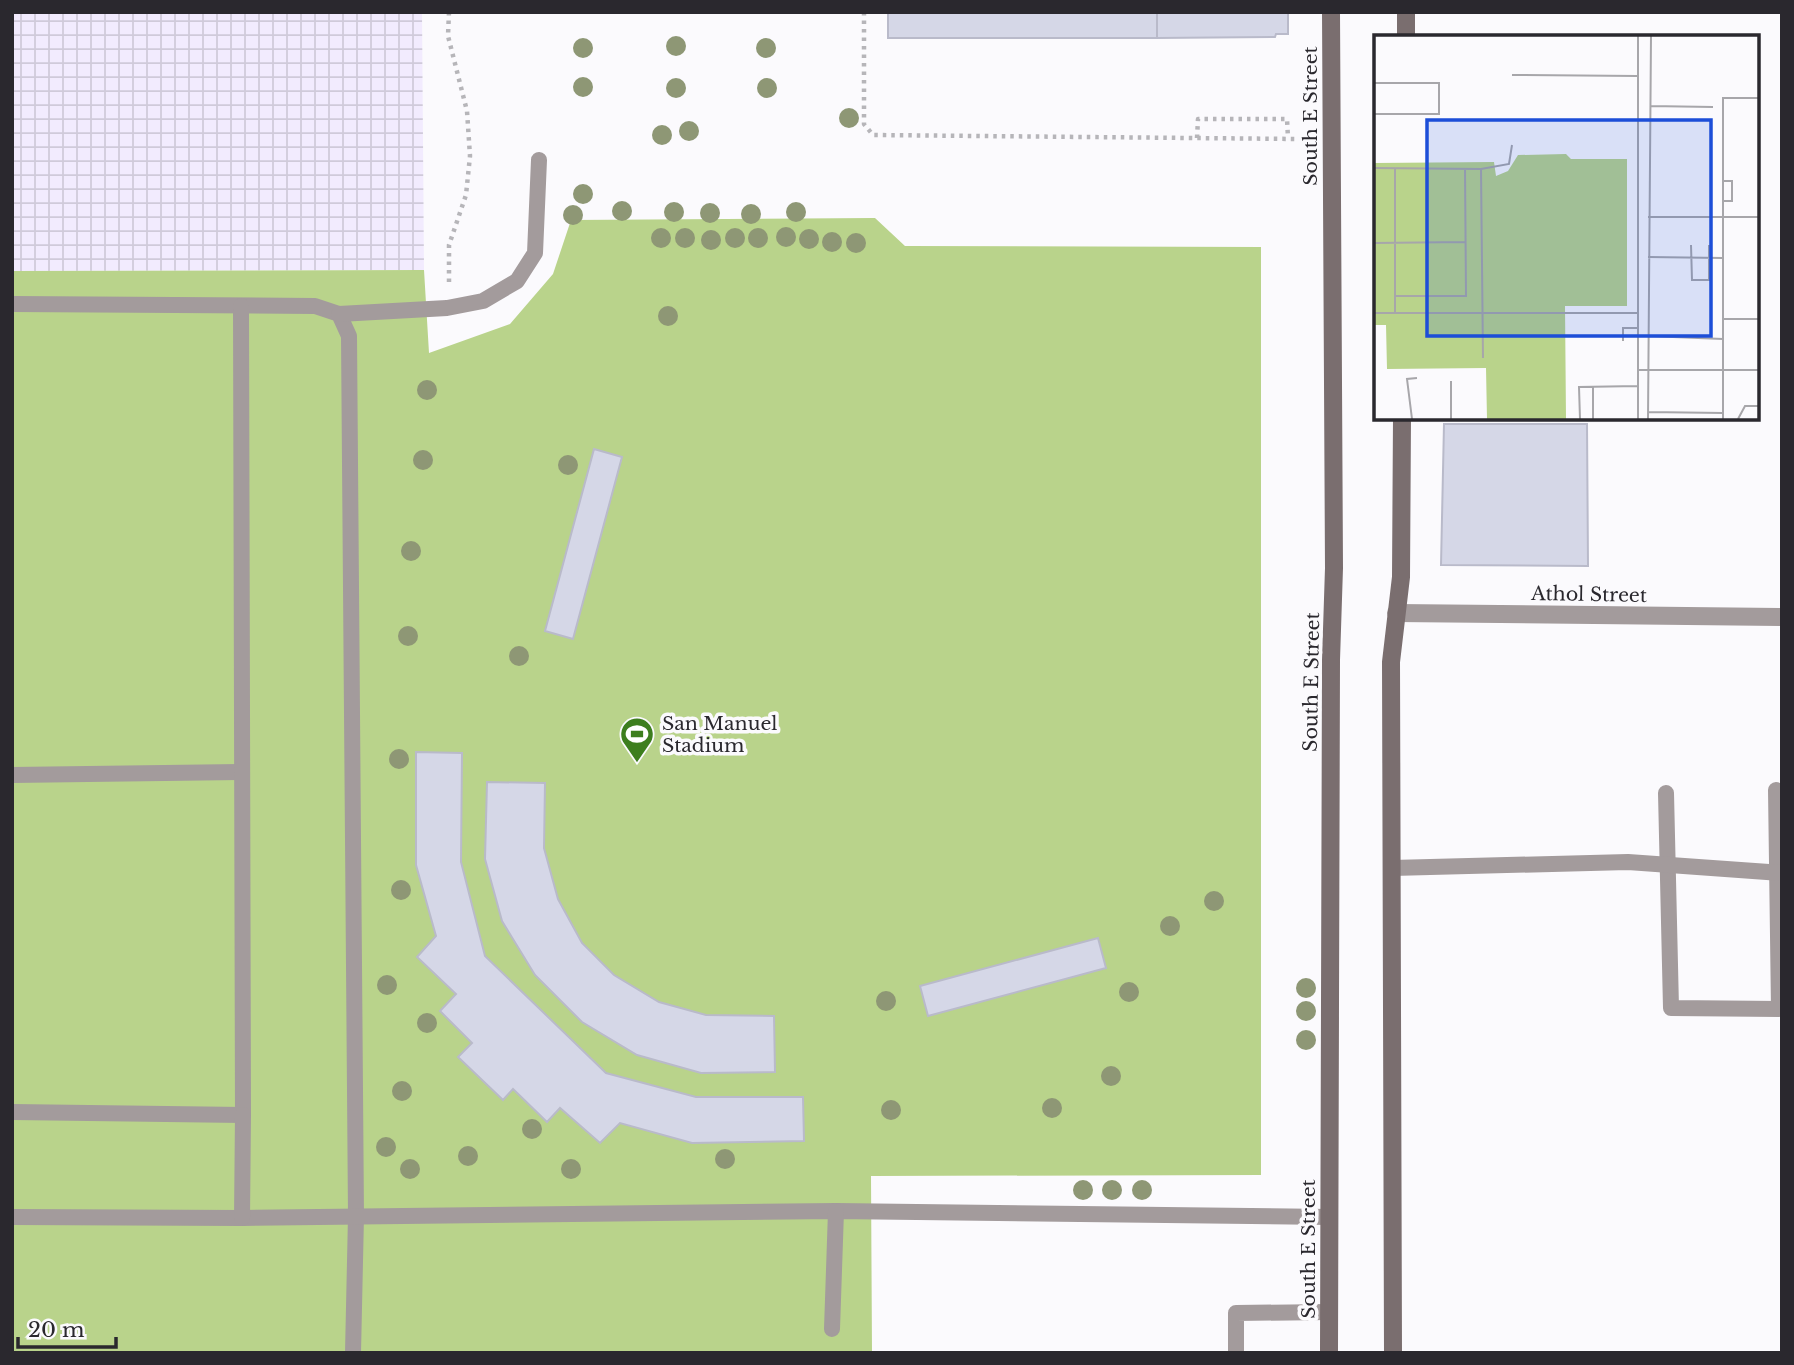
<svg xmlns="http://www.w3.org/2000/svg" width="1794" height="1365" font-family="'Libre Baskerville',serif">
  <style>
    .industrial { fill: url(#industrial-grid) }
    .pitch { fill: #b9d38b }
    .building { fill: #d5d7e7; stroke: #b9baca; stroke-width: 2 }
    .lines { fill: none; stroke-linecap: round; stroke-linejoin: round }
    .path { stroke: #b6b5b9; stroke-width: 4.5; stroke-dasharray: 3.5 5; stroke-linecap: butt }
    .service { stroke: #a39b9c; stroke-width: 16 }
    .minor { stroke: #a39b9c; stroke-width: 18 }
    .secondary { stroke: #7a6e6f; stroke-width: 18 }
    .tree { fill: #8e9775 }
    .labels { text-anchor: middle; stroke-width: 7; stroke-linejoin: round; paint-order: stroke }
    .street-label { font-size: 19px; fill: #2a282e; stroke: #fbfafd }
    .poi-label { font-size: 19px; fill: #2a282e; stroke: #fbfafd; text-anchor: start }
    .inset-road { fill: none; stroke: #a7a6aa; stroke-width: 2 }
    .view { fill: #1d4ed8; fill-opacity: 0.15; stroke: #1d4ed8; stroke-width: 3.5 }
    .inset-edge { fill: none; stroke: #2a282e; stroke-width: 3.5 }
  </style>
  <defs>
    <pattern id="industrial-grid" width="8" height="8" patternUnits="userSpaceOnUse" patternTransform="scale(1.75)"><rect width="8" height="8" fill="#f2ebfe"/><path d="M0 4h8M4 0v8" fill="none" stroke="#d0cada"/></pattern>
  </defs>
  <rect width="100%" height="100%" fill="#fbfafd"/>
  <!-- industrial -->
  <polygon class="industrial" points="12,12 422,12 424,270 12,271"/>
  <!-- pitch -->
  <polygon class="pitch" points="875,218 905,246 1261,247 1261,1175 871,1176 872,1353 12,1353 12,271 424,270 429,353 510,324 553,274 571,220"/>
  <!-- building -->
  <g class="building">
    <rect x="888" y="12" width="269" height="26"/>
    <polygon points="1157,12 1288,12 1288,34 1276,34 1275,37 1157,38"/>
    <polygon points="1444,424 1587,424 1588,566 1441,565"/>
    <polygon points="594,449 622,457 573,639 545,631"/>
    <polygon points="416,752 462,753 461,862 485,956 606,1073 696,1097 803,1097 804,1141 692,1143 620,1123 600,1143 560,1108 547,1122 513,1089 503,1100 458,1057 472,1043 440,1011 456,994 417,957 436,936 416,865"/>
    <polygon points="487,782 545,783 544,848 558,899 582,943 614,975 659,1002 706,1015 774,1016 775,1072 701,1073 637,1055 582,1022 535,975 502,921 485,859"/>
    <polygon points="1098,938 1106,968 928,1016 920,986"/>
  </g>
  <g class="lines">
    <!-- path -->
    <g class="path">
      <polyline points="449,12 448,36 467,111 470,156 466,195 449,245 449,284"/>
      <polyline points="864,12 864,124 873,135 1298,139"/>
      <polyline points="1197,138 1198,119 1287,119 1288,138"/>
    </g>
    <!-- service -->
    <g class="service">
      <polyline points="12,304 315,306 339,314 349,336 356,1216 353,1353"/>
      <polyline points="339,314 447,308 483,301 517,281 535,253 539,160"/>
      <polyline points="12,775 240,772"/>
      <polyline points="1666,793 1671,1008 1779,1009 1776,790"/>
      <polyline points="1392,868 1628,862 1782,873"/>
      <polyline points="12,1112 243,1115 241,306"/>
      <polyline points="12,1217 242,1218 836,1211 1330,1217"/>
      <polyline points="242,1218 243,1115"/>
      <polyline points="832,1329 836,1211"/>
      <polyline points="1236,1353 1236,1313 1329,1312"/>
    </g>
    <!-- minor -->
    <polyline class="minor" points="1396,613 1782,617"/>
    <!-- secondary -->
    <g class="secondary">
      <polyline points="1406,37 1406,12"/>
      <polyline points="1329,1353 1331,660 1334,568 1331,12"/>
      <polyline points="1393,1353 1391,662 1401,577 1402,418"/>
    </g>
  </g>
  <!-- trees -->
  <g class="tree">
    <circle cx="676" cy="46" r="10"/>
    <circle cx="583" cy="48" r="10"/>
    <circle cx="766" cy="48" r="10"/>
    <circle cx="583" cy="87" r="10"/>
    <circle cx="676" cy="88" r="10"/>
    <circle cx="767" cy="88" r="10"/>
    <circle cx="849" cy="118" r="10"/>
    <circle cx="689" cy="131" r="10"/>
    <circle cx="662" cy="135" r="10"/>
    <circle cx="583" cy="194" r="10"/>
    <circle cx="622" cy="211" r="10"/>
    <circle cx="674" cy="212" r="10"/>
    <circle cx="796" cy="212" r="10"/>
    <circle cx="710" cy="213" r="10"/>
    <circle cx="751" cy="214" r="10"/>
    <circle cx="573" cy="215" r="10"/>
    <circle cx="786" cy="237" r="10"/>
    <circle cx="661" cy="238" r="10"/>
    <circle cx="685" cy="238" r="10"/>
    <circle cx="735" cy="238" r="10"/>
    <circle cx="758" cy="238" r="10"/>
    <circle cx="809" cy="239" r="10"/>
    <circle cx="711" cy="240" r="10"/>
    <circle cx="832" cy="242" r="10"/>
    <circle cx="856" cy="243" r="10"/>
    <circle cx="668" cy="316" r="10"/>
    <circle cx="427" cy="390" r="10"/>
    <circle cx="423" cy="460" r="10"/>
    <circle cx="568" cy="465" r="10"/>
    <circle cx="411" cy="551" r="10"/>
    <circle cx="408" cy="636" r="10"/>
    <circle cx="519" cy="656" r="10"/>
    <circle cx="399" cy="759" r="10"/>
    <circle cx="401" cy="890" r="10"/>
    <circle cx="1214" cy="901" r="10"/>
    <circle cx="1170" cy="926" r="10"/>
    <circle cx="387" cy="985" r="10"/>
    <circle cx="1306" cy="988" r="10"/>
    <circle cx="1129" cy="992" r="10"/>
    <circle cx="886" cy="1001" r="10"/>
    <circle cx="1306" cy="1011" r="10"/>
    <circle cx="427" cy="1023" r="10"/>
    <circle cx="1306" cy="1040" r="10"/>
    <circle cx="1111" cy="1076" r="10"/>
    <circle cx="402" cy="1091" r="10"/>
    <circle cx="1052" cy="1108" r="10"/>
    <circle cx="891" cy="1110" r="10"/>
    <circle cx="532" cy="1129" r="10"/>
    <circle cx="386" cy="1147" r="10"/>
    <circle cx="468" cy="1156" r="10"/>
    <circle cx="725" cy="1159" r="10"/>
    <circle cx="410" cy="1169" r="10"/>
    <circle cx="571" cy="1169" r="10"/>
    <circle cx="1083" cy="1190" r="10"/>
    <circle cx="1112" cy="1190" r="10"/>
    <circle cx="1142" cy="1190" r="10"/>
  </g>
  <!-- icons -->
  <defs>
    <g id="stadium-pin" transform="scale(1.75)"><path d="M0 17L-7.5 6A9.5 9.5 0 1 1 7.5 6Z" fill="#3d7e1e" stroke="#fbfafd"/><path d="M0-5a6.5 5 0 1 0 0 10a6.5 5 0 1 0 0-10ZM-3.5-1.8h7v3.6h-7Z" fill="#fff"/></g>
  </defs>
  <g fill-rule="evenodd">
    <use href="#stadium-pin" x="637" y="734"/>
  </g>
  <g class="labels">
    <!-- street labels -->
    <g class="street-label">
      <text transform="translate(1310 116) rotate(-90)" y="7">South E Street</text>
      <text transform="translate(1589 594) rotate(1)" y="7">Athol Street</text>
      <text transform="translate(1311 682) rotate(-89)" y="7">South E Street</text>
      <text transform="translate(1308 1249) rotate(-90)" y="7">South E Street</text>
    </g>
    <!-- poi labels -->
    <g class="poi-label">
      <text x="662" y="730">San Manuel<tspan x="662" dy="22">Stadium</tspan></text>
    </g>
  </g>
  <!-- overview -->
  <g transform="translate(1374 35)">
    <rect width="385" height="385" fill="#fbfafd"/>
    <path d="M192,119L197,124H253V271H191L192,384H113L112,333L13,334L12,290H0V128L120,127L122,141L134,136L144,120Z" fill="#b9d38b"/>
    <path class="inset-road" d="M264,1V384M138,40L263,41M0,48H65V79H0M276,71L339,72M0,133L107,134L109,323M107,134L135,129L138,110M349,146H358V166H349M274,182H385M0,208L91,207M317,210L318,245H335V210M274,222L349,223M20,261H92L91,133M0,278H264M21,278V133M349,284H385M274,301L349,304M249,306V293H264M263,335H385M219,352V384M274,377L349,378M38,384L33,344L43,343M77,384V346M206,384L205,352L264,351M274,384L277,1M349,384V63H385M364,384L371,371H385"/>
    <path class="view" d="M53,85H337V301H53Z"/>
    <rect width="385" height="385" class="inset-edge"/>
  </g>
  <!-- border -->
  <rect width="1794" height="1365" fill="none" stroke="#2a282e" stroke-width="28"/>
  <!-- scale -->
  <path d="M18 1337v10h98v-10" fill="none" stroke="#2a282e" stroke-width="3.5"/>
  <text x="28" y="1337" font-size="21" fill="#2a282e" stroke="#fbfafd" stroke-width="5" paint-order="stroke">20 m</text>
</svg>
